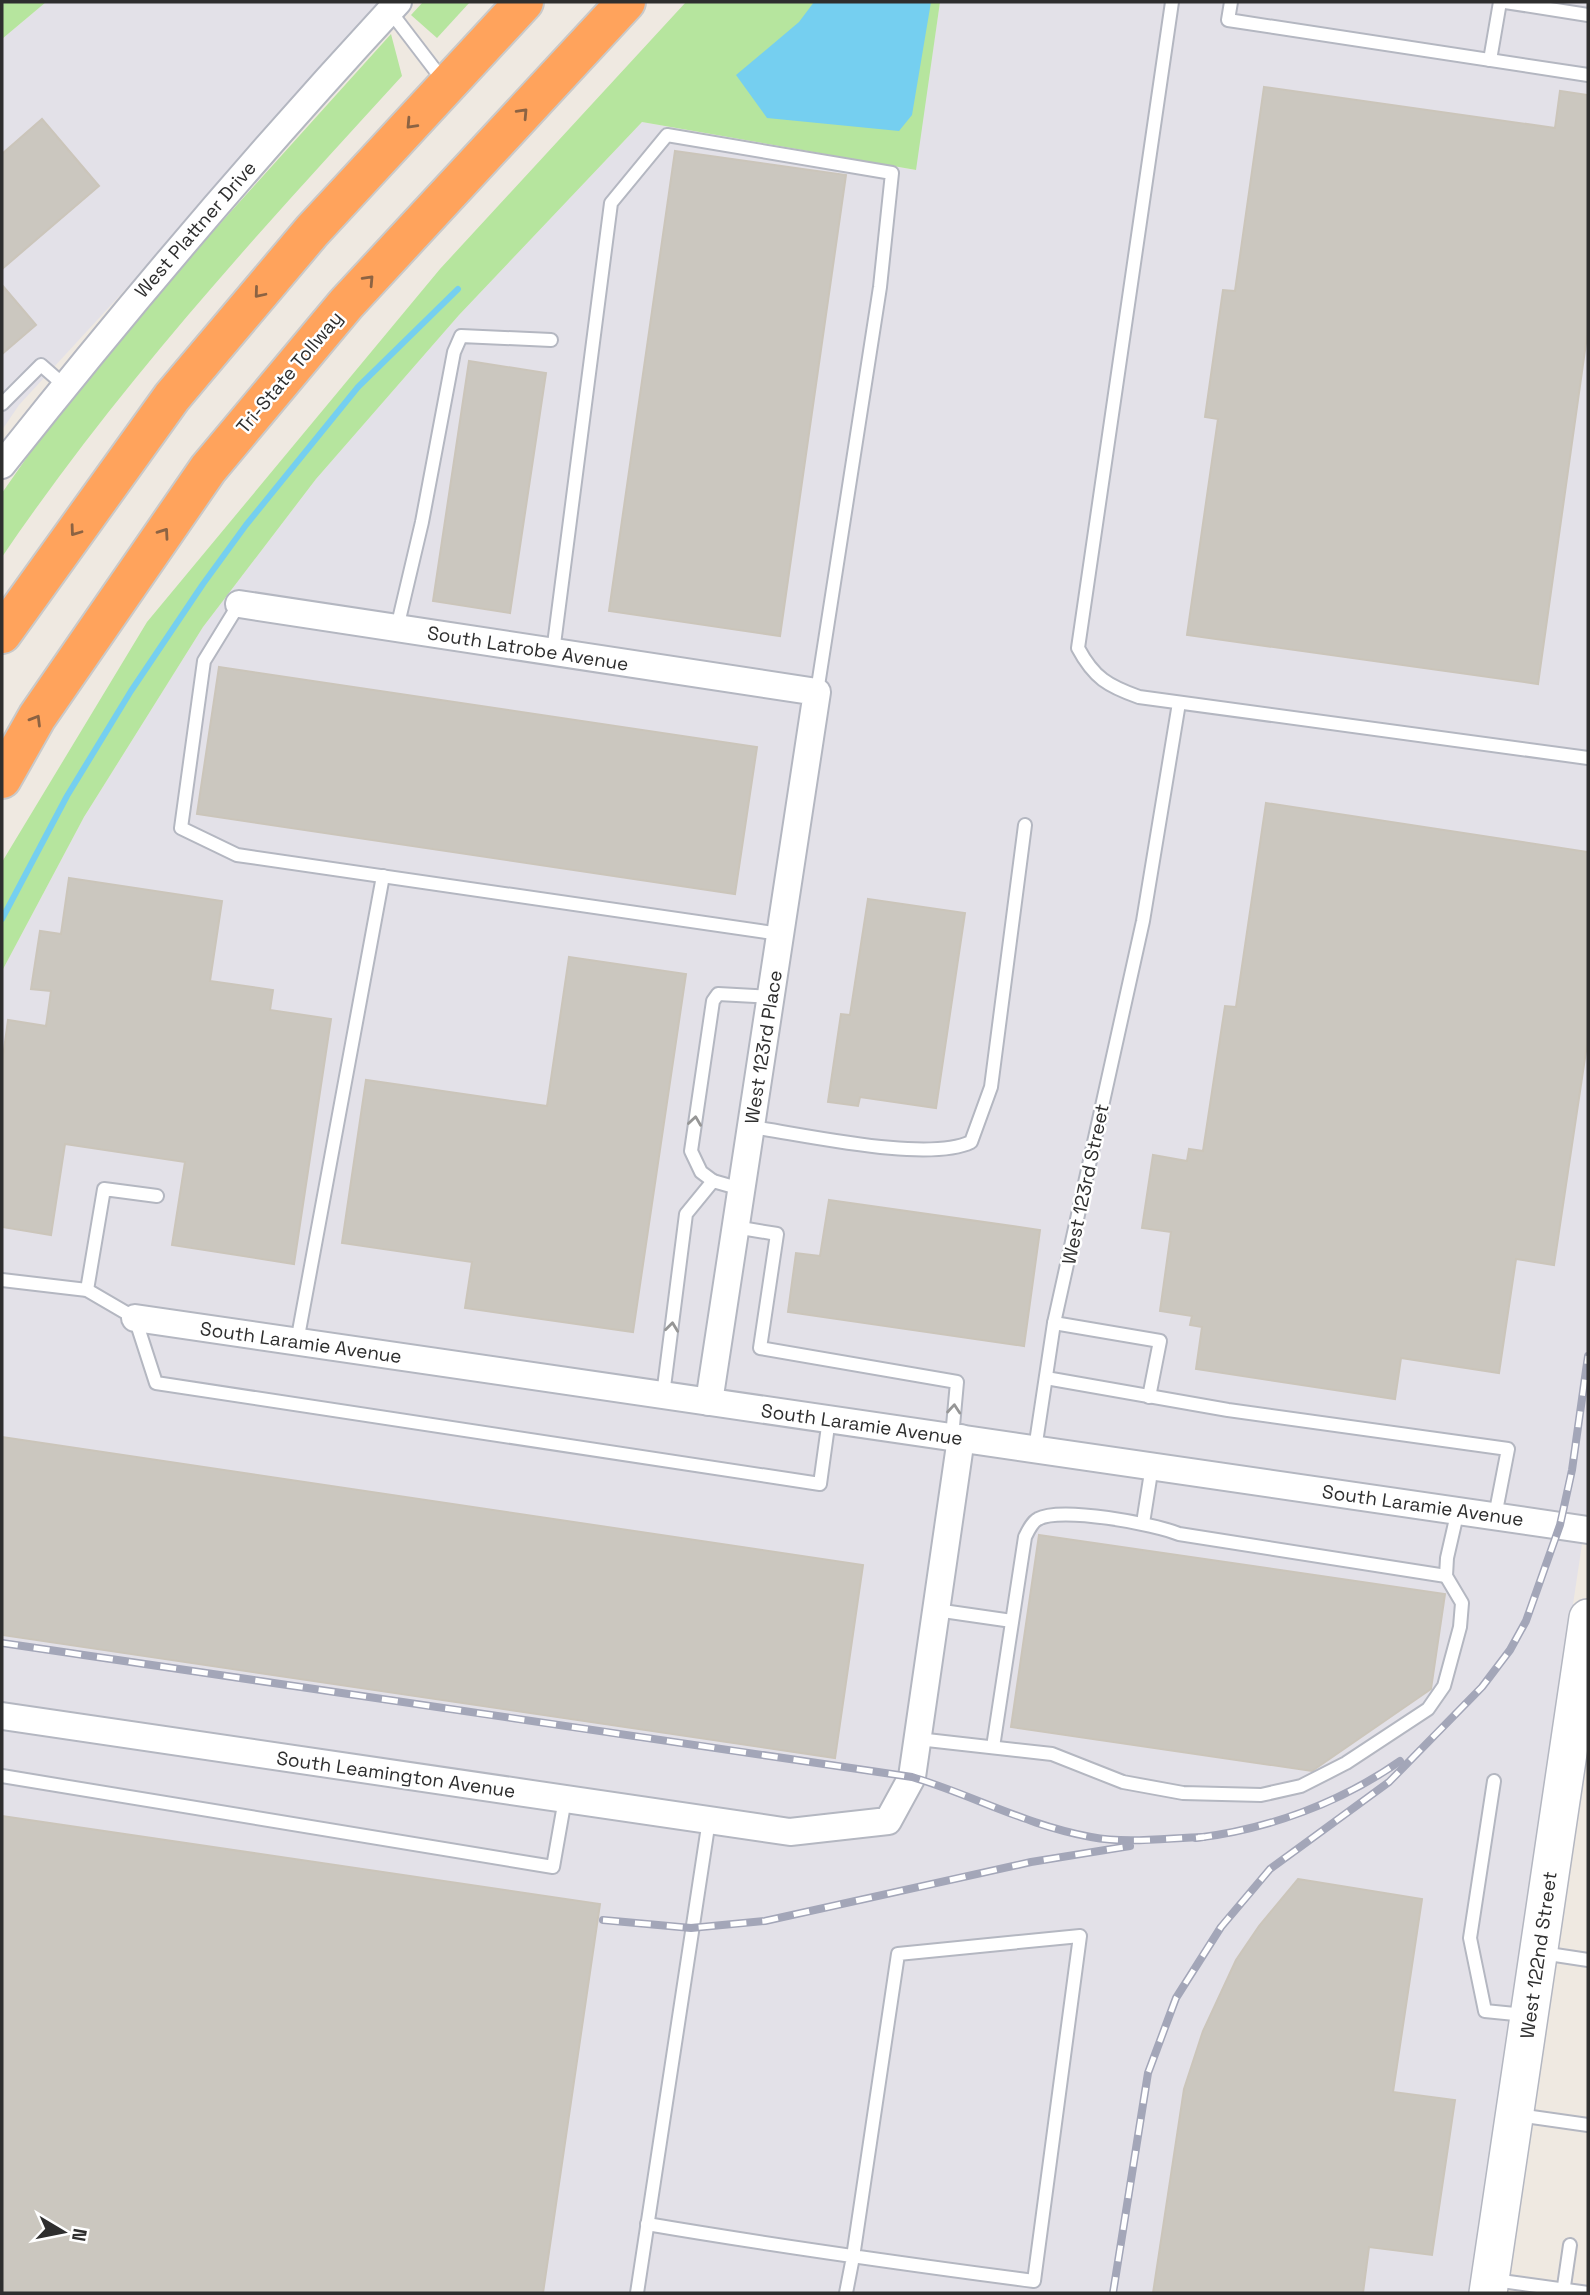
<svg xmlns="http://www.w3.org/2000/svg" width="1590" height="2295" font-family="'Space Grotesk',sans-serif">
  <style>
    .industrial { fill: #e3e1e8 }
    .green { fill: #b6e59e }
    .water { fill: #75cff0 }
    .lines { fill: none; stroke-linecap: round; stroke-linejoin: round }
    .stream { stroke: #75cff0; stroke-width: 6 }
    .building { fill: #cbc7bf; stroke: #cbc5ba; stroke-width: 2 }
    .lane-casing { stroke: #b4b7c1; stroke-width: 16 }
    .street-casing { stroke: #b4b7c1; stroke-width: 30 }
    .secondary-casing { stroke: #b4b7c1; stroke-width: 40 }
    .highway-casing { stroke: #c9c9c9; stroke-width: 42 }
    .lane { stroke: #fff; stroke-width: 12 }
    .street { stroke: #fff; stroke-width: 26 }
    .secondary { stroke: #fff; stroke-width: 37 }
    .highway { stroke: #ffa35c; stroke-width: 38 }
    .rail-casing { stroke: #a3a6b8; stroke-width: 8 }
    .rail { stroke: #fff; stroke-width: 5; stroke-dasharray: 16; stroke-linecap: butt }
    .oneway { stroke: #8c6343 }
    .oneway2 { stroke: #969696 }
    .labels { text-anchor: middle; stroke-width: 5; stroke-linejoin: round; paint-order: stroke }
    .street-label { font-size: 19px; fill: #2e2e2e; stroke: #fff }
  </style>
  <rect width="100%" height="100%" fill="#efe9e1"/>
  <!-- industrial -->
  <g class="industrial">
    <polygon points="46,2 390,2 19,405 2,430 2,39"/>
    <polygon points="940,2 1588,2 1588,1504 1470,2293 2,2293 2,971 84,817 203,627 316,479 459,315 642,122 915,170"/>
  </g>
  <!-- green -->
  <g class="green">
    <polygon points="2,2 46,2 2,39"/>
    <polygon points="423,2 470,2 437,38 411,15"/>
    <polygon points="686,2 940,2 916,170 642,122 459,315 316,479 203,627 84,817 2,971 2,862 147,622 440,269"/>
    <path d="M391,34L402,76C261,230 120,383 2,557V493L53,420L153,298Z"/>
  </g>
  <!-- water -->
  <polygon class="water" points="814,2 931,2 912,115 899,131 767,118 736,75 799,22"/>
  <g class="lines">
    <!-- stream -->
    <polyline class="stream" points="2,919 67,796 131,691 203,584 246,525 358,387 458,289"/>
  </g>
  <!-- building -->
  <g class="building">
    <polygon points="1264,87 1555,128 1560,91 1588,95 1588,329 1538,684 1187,635 1218,419 1205,417 1223,290 1235,291"/>
    <polygon points="42,119 99,186 2,269 2,154"/>
    <polygon points="675,151 846,175 780,636 609,611"/>
    <polygon points="2,285 36,325 2,354"/>
    <polygon points="469,361 546,373 510,613 433,601"/>
    <polygon points="219,667 757,747 735,894 197,814"/>
    <polygon points="1266,803 1588,852 1588,1038 1554,1265 1516,1259 1499,1373 1401,1358 1395,1399 1196,1369 1202,1327 1190,1325 1192,1316 1160,1311 1171,1232 1142,1228 1153,1155 1187,1161 1189,1149 1203,1151 1225,1006 1236,1007"/>
    <polygon points="69,878 222,901 210,981 273,990 270,1010 331,1019 294,1264 172,1245 185,1162 65,1144 51,1235 2,1227 2,1064 8,1020 46,1026 51,991 31,989 40,931 61,934"/>
    <polygon points="868,899 965,913 936,1108 860,1097 858,1106 828,1102 841,1014 850,1015"/>
    <polygon points="569,957 686,974 633,1332 465,1308 472,1262 342,1243 366,1080 547,1106"/>
    <polygon points="829,1200 1040,1230 1024,1346 788,1312 796,1253 820,1256"/>
    <polygon points="2,1437 863,1565 835,1758 2,1635"/>
    <polygon points="1039,1535 1445,1594 1431,1689 1312,1771 1011,1727"/>
    <polygon points="2,1816 600,1904 543,2293 2,2293"/>
    <polygon points="1298,1879 1422,1899 1393,2092 1455,2100 1432,2255 1369,2247 1363,2293 1153,2293 1184,2089 1203,2031 1236,1960 1259,1926"/>
  </g>
  <g class="lines">
    <!-- lane casing -->
    <g class="lane-casing">
      <g id="lane">
        <path d="M1172,2L1078,648C1094,678 1108,686 1139,697L1588,758"/>
        <polyline points="1231,2 1228,20 1588,75"/>
        <polyline points="1505,2 1588,15"/>
        <polyline points="390,11 445,83"/>
        <polyline points="1490,60 1500,2"/>
        <polyline points="2,404 41,365 65,386"/>
        <polyline points="239,604 204,661 181,828 237,855 780,934"/>
        <polyline points="397,628 422,522 454,352 461,336 551,340"/>
        <polyline points="553,652 611,203 667,135 892,173 880,287 817,692"/>
        <path d="M751,1127C802,1134 927,1163 971,1142L991,1087L1025,825"/>
        <polyline points="713,1181 701,1172 691,1151 713,1001 718,994 771,997"/>
        <polyline points="735,1227 777,1234 760,1348 957,1382 952,1437"/>
        <polyline points="2,1280 87,1290 135,1318 156,1383 820,1484 829,1419"/>
        <polyline points="87,1290 104,1189 157,1196"/>
        <polyline points="1054,1323 1160,1341 1149,1397"/>
        <polyline points="297,1342 383,876"/>
        <polyline points="1046,1378 1228,1410 1508,1449 1495,1516"/>
        <polyline points="663,1395 686,1214 713,1181 741,1189"/>
        <polyline points="1035,1449 1054,1323 1143,921 1179,703"/>
        <polyline points="1143,1523 1152,1466"/>
        <polyline points="936,1610 1012,1621"/>
        <polyline points="918,1739 1052,1754 1123,1782 1183,1793 1261,1795 1301,1786 1346,1763 1428,1709 1444,1686 1460,1627 1462,1603 1446,1576 1447,1558 1458,1510"/>
        <path d="M993,1747L1025,1537C1028,1531 1032,1522 1038,1519C1060,1506 1155,1524 1179,1534L1446,1576"/>
        <polyline points="2,1776 553,1867 565,1799"/>
        <polyline points="1494,1781 1470,1938 1485,2011 1525,2015"/>
        <polyline points="1542,1953 1588,1960"/>
        <polyline points="1518,2115 1588,2125"/>
        <path d="M647,2224C776,2246 905,2264 1034,2281L1080,1936L898,1954L853,2257L846,2293"/>
        <polyline points="1494,2280 1588,2293"/>
        <polyline points="637,2293 709,1820"/>
        <polyline points="1563,2293 1570,2245"/>
      </g>
    </g>
    <!-- street casing -->
    <g class="street-casing">
      <g id="street">
        <path d="M2,465C128,306 260,151 398,2"/>
        <polyline points="239,604 817,692 709,1402"/>
        <polyline points="135,1318 1588,1530"/>
        <polyline points="2,1716 790,1832 888,1821 912,1777 961,1438"/>
      </g>
    </g>
    <!-- secondary casing -->
    <g class="secondary-casing">
      <polyline id="secondary" points="1488,2293 1588,1618"/>
    </g>
    <!-- highway casing -->
    <g class="highway-casing">
      <g id="highway">
        <polyline points="2,634 172,397 312,231 524,2"/>
        <polyline points="2,779 37,717 208,469 346,304 626,2"/>
      </g>
    </g>
    <!-- lane -->
    <use href="#lane" class="lane"/>
    <!-- street -->
    <use href="#street" class="street"/>
    <!-- secondary -->
    <use href="#secondary" class="secondary"/>
    <!-- highway -->
    <use href="#highway" class="highway"/>
    <!-- rail casing -->
    <g class="rail-casing">
      <g id="rail">
        <path d="M2,1643L912,1777C972,1795 1029,1826 1091,1837C1127,1844 1167,1838 1204,1837"/>
        <path d="M1196,1838C1269,1829 1340,1803 1400,1761"/>
        <polyline points="603,1920 691,1928 765,1921 1031,1862 1130,1846"/>
        <polyline points="1113,2293 1148,2073 1176,1998 1221,1927 1270,1869 1389,1782 1482,1687 1510,1650 1526,1621 1560,1525 1572,1470 1588,1356"/>
      </g>
    </g>
    <!-- rail -->
    <use href="#rail" class="rail"/>
  </g>
  <!-- one-way arrows -->
  <defs><path id="oneway-chevron" d="M-2-3.5L2.5 0L-2 3.5" fill="none" stroke-width="1.6" stroke-linecap="round" stroke-linejoin="round" transform="scale(1.75)"/></defs>
  <g class="oneway">
    <use href="#oneway-chevron" transform="translate(523 113) rotate(-47)"/>
    <use href="#oneway-chevron" transform="translate(411 124) rotate(133)"/>
    <use href="#oneway-chevron" transform="translate(369 280) rotate(-47)"/>
    <use href="#oneway-chevron" transform="translate(259 293) rotate(130)"/>
    <use href="#oneway-chevron" transform="translate(75 531) rotate(126)"/>
    <use href="#oneway-chevron" transform="translate(164 533) rotate(-55)"/>
    <use href="#oneway-chevron" transform="translate(36 720) rotate(-59)"/>
  </g>
  <g class="oneway2">
    <use href="#oneway-chevron" transform="translate(695 1121) rotate(-82)"/>
    <use href="#oneway-chevron" transform="translate(672 1327) rotate(-83)"/>
    <use href="#oneway-chevron" transform="translate(954 1409) rotate(-85)"/>
  </g>
  <g class="labels">
    <!-- street labels -->
    <g class="street-label">
      <text transform="translate(195 229) rotate(-49)" y="7">West Plattner Drive</text>
      <text transform="translate(289 372) rotate(-50)" y="7">Tri-State Tollway</text>
      <text transform="translate(528 648) rotate(9)" y="7">South Latrobe Avenue</text>
      <text transform="translate(763 1047) rotate(-81)" y="7">West 123rd Place</text>
      <text transform="translate(1085 1184) rotate(-78)" y="7">West 123rd Street</text>
      <text transform="translate(301 1342) rotate(8)" y="7">South Laramie Avenue</text>
      <text transform="translate(862 1424) rotate(8)" y="7">South Laramie Avenue</text>
      <text transform="translate(1423 1505) rotate(8)" y="7">South Laramie Avenue</text>
      <text transform="translate(396 1774) rotate(8)" y="7">South Leamington Avenue</text>
      <text transform="translate(1538 1955) rotate(-82)" y="7">West 122nd Street</text>
    </g>
  </g>
  <!-- border -->
  <rect width="1590" height="2295" fill="none" stroke="#2e2e2e" stroke-width="7"/>
  <!-- north arrow -->
  <g transform="translate(63 2232) rotate(100)" stroke="#ffffff" stroke-width="5" paint-order="stroke">
  <path d="M0-5L12 26L0 18L-12 26Z" fill="#2e2e2e"/>
  <text y="-10" font-size="19" font-weight="bold" text-anchor="middle" fill="#2e2e2e">N</text>
  </g>
</svg>
